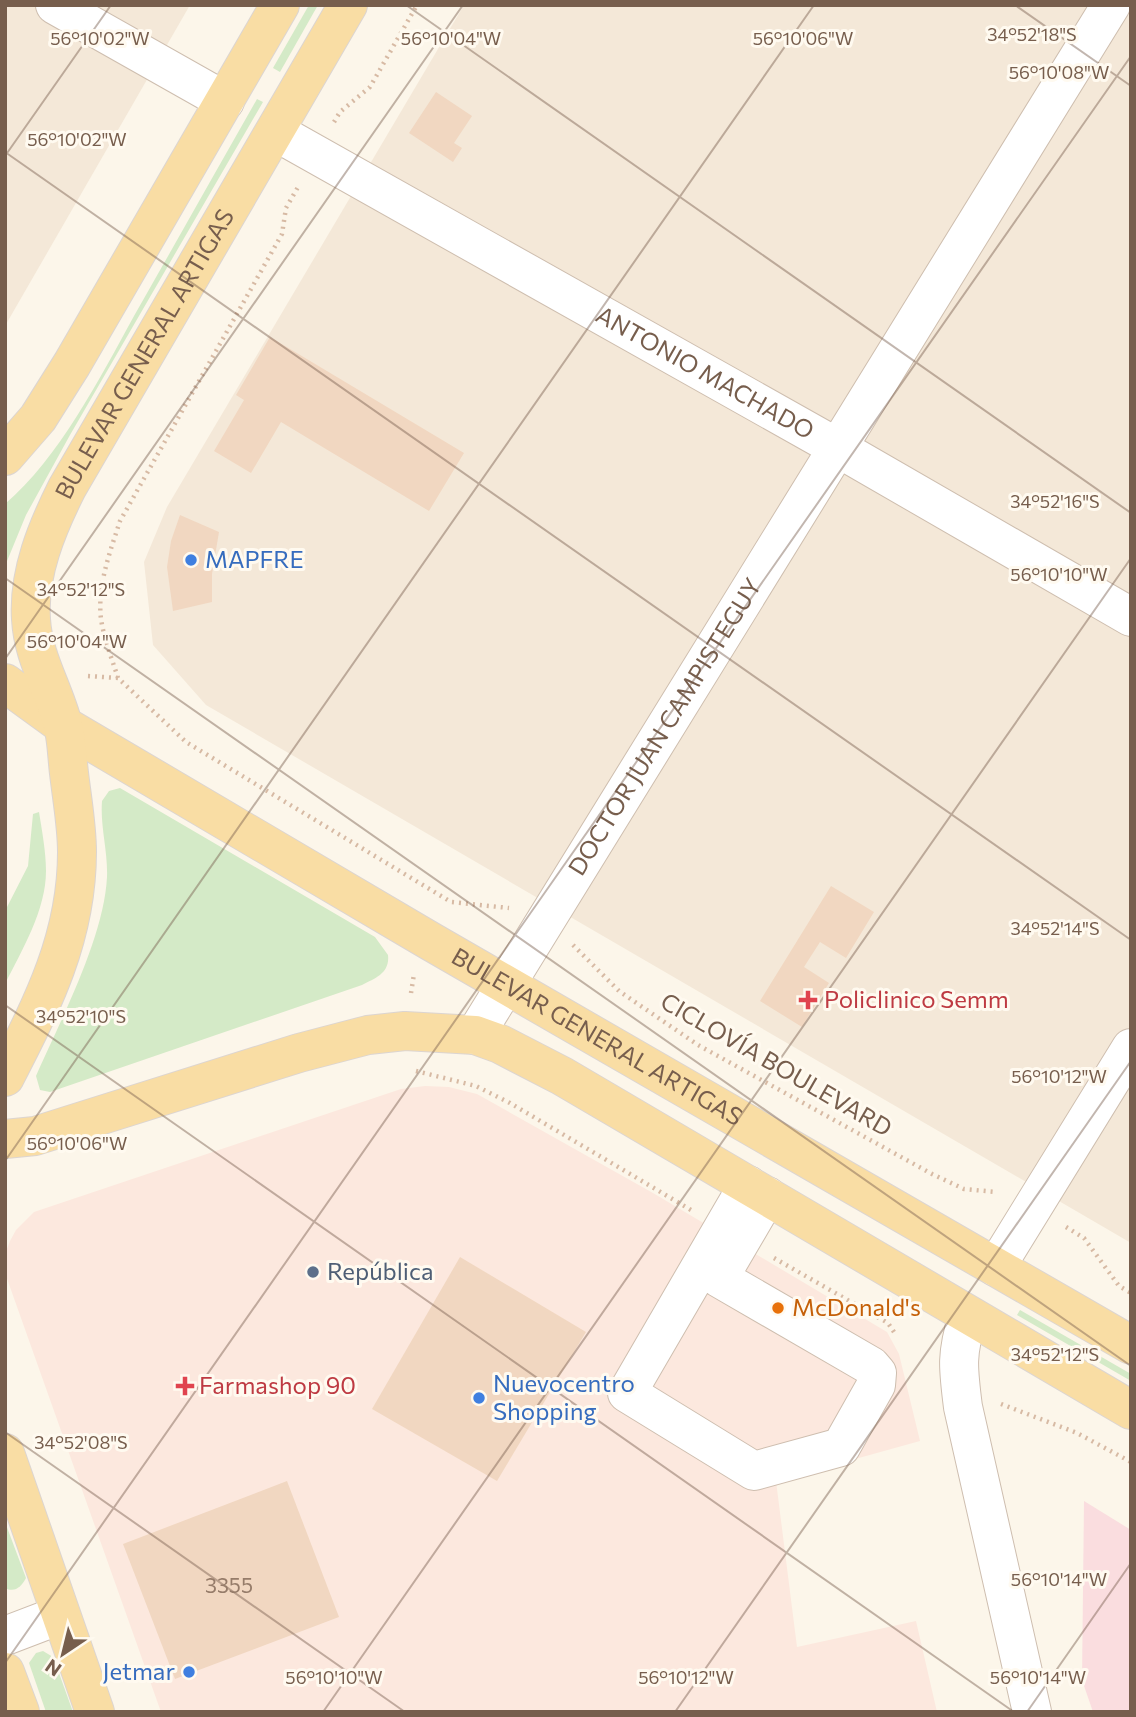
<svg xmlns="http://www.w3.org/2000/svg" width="1136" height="1717" font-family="Commissioner,sans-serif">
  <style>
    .residential { fill: #f4e8d8 }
    .commercial { fill: #fce8de }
    .medical { fill: #fadddf }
    .green { fill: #d4eac7 }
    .building { fill: #f1d7c1 }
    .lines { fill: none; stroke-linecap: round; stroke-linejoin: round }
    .minor-casing { stroke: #cebeaf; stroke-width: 40 }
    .major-casing { stroke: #dcd5d1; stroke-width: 40 }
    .path { stroke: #d7baa4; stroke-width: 4.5; stroke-dasharray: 2 5; stroke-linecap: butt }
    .minor { stroke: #fff; stroke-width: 38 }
    .major { stroke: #f9dda4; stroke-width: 38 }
    .ticks { fill: none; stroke: #775e4d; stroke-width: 2; stroke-opacity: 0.45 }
    .shop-dot { fill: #3f7fe0; stroke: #fffaf0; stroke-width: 2.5 }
    .health-dot { fill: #e0444e; stroke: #fffaf0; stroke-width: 2.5 }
    .service-dot { fill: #5c6f8a; stroke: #fffaf0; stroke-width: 2.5 }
    .food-dot { fill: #e8710a; stroke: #fffaf0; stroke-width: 2.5 }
    .labels { text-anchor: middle; stroke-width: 6; stroke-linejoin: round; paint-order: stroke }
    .number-label { font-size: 21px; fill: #967c6a }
    .street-label { font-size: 24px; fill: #775e4d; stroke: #fffaf0 }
    .shop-label { font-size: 24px; fill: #366cbe; stroke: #fffaf0; text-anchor: start }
    .health-label { font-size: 24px; fill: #be3a42; stroke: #fffaf0; text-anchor: start }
    .service-label { font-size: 24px; fill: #4e5e75; stroke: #fffaf0; text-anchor: start }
    .food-label { font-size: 24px; fill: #c56008; stroke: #fffaf0; text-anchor: start }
    .ticks-label { font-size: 18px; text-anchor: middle; fill: #775e4d; stroke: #fffaf0; stroke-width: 6; stroke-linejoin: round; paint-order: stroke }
  </style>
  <rect width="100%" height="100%" fill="#fcf6ea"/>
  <!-- residential -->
  <g class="residential">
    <polygon points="5,5 190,5 5,326"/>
    <polygon points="464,5 1131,5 1131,1243 206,705 153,645 144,562 167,507"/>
  </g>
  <!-- commercial -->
  <polygon class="commercial" points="425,1086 449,1087 477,1094 653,1193 887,1332 899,1354 920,1441 776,1481 797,1647 916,1621 937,1712 161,1712 5,1273 5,1254 10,1241 16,1230 34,1212 401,1089"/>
  <!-- medical -->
  <polygon class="medical" points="1084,1501 1131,1530 1131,1712 1093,1712 1082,1680"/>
  <!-- green -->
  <g class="green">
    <polygon points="309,5 318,5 280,72 273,68"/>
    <path d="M257,99L263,102L70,435L26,515L5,566V504C59,458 100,378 134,316C175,244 216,171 257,99Z"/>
    <path d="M120,788L375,937L388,955C390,973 376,978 362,985L50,1092L40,1090L36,1076C61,1019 104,938 107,877C108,851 100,826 102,801L109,791Z"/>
    <path d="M39,812C42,831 46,852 46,871C46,910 22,950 5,984V911L28,866L33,814Z"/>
    <polygon points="1020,1310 1131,1374 1131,1381 1017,1315"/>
    <path d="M5,1522L26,1578C21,1587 15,1593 5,1588Z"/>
    <polygon points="43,1651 53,1657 55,1662 73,1712 46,1712 29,1663 36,1653"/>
  </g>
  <!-- building -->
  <g class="building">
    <polygon points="436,92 472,116 454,143 462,148 453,162 409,133"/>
    <polygon points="270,337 464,453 429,511 281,422 251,473 214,451 244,400 236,395"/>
    <polygon points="180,515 219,532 212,574 212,602 173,611 167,567 171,541"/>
    <polygon points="831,886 874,912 846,958 820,942 804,967 829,983 802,1027 760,1001"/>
    <polygon points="460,1257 586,1332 497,1481 372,1409"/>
    <polygon points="287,1481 339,1617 175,1679 123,1544"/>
  </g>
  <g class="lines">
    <!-- minor casing -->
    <g class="minor-casing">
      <g id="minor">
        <polyline points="55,5 225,101"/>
        <path id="s1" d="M276,132L838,448L1131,617"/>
        <path id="s2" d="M475,1035L1111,5"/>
        <polyline points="748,1185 627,1393 754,1471 841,1447 876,1385 877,1373 871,1366 719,1278 767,1196"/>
        <polyline points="996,1267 1131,1048"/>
        <path d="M968,1316C956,1354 958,1368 963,1407L1032,1712"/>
        <polyline points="5,1636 60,1615"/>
      </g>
    </g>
    <!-- major casing -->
    <g class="major-casing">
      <g id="major">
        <polyline points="5,456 38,418 72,364 280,5"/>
        <path id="s3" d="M5,683L63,725L430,941L1131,1345"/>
        <path id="s4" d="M5,1077C43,1003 77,937 77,852C77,826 72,799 69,773C67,757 67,741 63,725C54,689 33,658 31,619C28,573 47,528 67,488L348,5"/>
        <polyline points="5,1139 35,1136 299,1053 368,1035 405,1031 475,1035 500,1044 562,1076 1131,1410"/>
        <polyline points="5,1453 95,1712"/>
        <polyline points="5,1672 20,1712"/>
      </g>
    </g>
    <!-- path -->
    <g class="path">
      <polyline points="334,122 340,112 370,87 417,5"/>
      <polyline points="88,676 118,678 186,742 451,902 509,908"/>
      <path d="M118,678C112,659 104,639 101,619C97,586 110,552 120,521L282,234L286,208L298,187"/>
      <polyline points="573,945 619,991 698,1045 932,1174 964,1189 996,1192"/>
      <polyline points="411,993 414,974"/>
      <polyline points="416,1071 476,1086 510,1103 691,1210"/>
      <polyline points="1066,1227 1084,1238 1119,1286 1131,1293"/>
      <polyline points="774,1258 888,1323 896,1335"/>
      <polyline points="1001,1404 1077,1433 1131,1462"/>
    </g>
    <!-- minor -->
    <use href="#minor" class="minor"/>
    <!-- major -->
    <use href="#major" class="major"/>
  </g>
  <!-- ticks -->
  <path class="ticks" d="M406,5L1131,513M1015,5L1131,86M5,152L1131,940M5,156L111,5M5,578L1131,1366M5,659L463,5M5,1005L1014,1712M5,1161L814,5M5,1432L405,1712M5,1663L1131,56M323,1712L1131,558M675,1712L1131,1061M1027,1712L1131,1563"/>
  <!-- markers -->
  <g class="shop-dot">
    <circle cx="191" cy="560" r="7"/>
    <circle cx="479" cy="1398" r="7"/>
    <circle cx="189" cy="1672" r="7"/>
  </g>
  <g class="health-dot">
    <path d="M804.5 989.5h7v7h7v7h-7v7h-7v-7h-7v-7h7z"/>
    <path d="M181.5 1375.5h7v7h7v7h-7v7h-7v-7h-7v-7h7z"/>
  </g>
  <circle class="service-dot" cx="313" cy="1272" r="7"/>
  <circle class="food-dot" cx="778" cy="1308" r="7"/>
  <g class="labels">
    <!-- number labels -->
    <g class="number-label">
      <text x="229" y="1593">3355</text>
    </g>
    <!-- street labels -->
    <g class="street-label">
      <text dy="8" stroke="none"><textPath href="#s4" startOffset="770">BULEVAR GENERAL ARTIGAS</textPath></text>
      <text dy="8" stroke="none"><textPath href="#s1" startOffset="492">ANTONIO MACHADO</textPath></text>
      <text dy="8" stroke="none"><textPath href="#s2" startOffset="362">DOCTOR JUAN CAMPISTEGUY</textPath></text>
      <text dy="8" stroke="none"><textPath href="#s3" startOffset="690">BULEVAR GENERAL ARTIGAS</textPath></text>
      <text transform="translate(776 1065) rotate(30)" y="8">CICLOVÍA BOULEVARD</text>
    </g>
    <!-- shop labels -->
    <g class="shop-label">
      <text x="205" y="568">MAPFRE</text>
      <text x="493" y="1392">Nuevocentro<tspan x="493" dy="28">Shopping</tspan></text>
      <text x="175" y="1680" text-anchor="end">Jetmar</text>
    </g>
    <!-- health labels -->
    <g class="health-label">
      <text x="824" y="1008">Policlinico Semm</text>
      <text x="199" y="1394">Farmashop 90</text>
    </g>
    <!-- service labels -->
    <g class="service-label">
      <text x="327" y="1280">República</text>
    </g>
    <!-- food labels -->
    <g class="food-label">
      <text x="792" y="1316">McDonald's</text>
    </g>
  </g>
  <g class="ticks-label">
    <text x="1032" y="41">34°52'18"S</text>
    <text x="100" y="45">56°10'02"W</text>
    <text x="451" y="45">56°10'04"W</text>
    <text x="803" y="45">56°10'06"W</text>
    <text x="1059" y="79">56°10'08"W</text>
    <text x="77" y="146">56°10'02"W</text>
    <text x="1055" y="508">34°52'16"S</text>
    <text x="1059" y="581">56°10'10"W</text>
    <text x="81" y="596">34°52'12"S</text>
    <text x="77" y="648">56°10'04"W</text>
    <text x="1055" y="935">34°52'14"S</text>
    <text x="81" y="1023">34°52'10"S</text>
    <text x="1059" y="1083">56°10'12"W</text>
    <text x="77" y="1150">56°10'06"W</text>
    <text x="1055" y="1361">34°52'12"S</text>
    <text x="81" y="1449">34°52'08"S</text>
    <text x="1059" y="1586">56°10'14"W</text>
    <text x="334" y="1684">56°10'10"W</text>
    <text x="686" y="1684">56°10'12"W</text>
    <text x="1038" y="1684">56°10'14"W</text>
  </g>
  <!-- border -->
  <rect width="1136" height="1717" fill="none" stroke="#775e4d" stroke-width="14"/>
  <!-- north arrow -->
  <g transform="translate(63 1654) rotate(215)" stroke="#fffaf0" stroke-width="5" paint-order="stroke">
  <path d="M0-5L12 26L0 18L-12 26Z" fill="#775e4d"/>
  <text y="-10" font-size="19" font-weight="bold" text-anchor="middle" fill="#775e4d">N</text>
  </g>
</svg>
